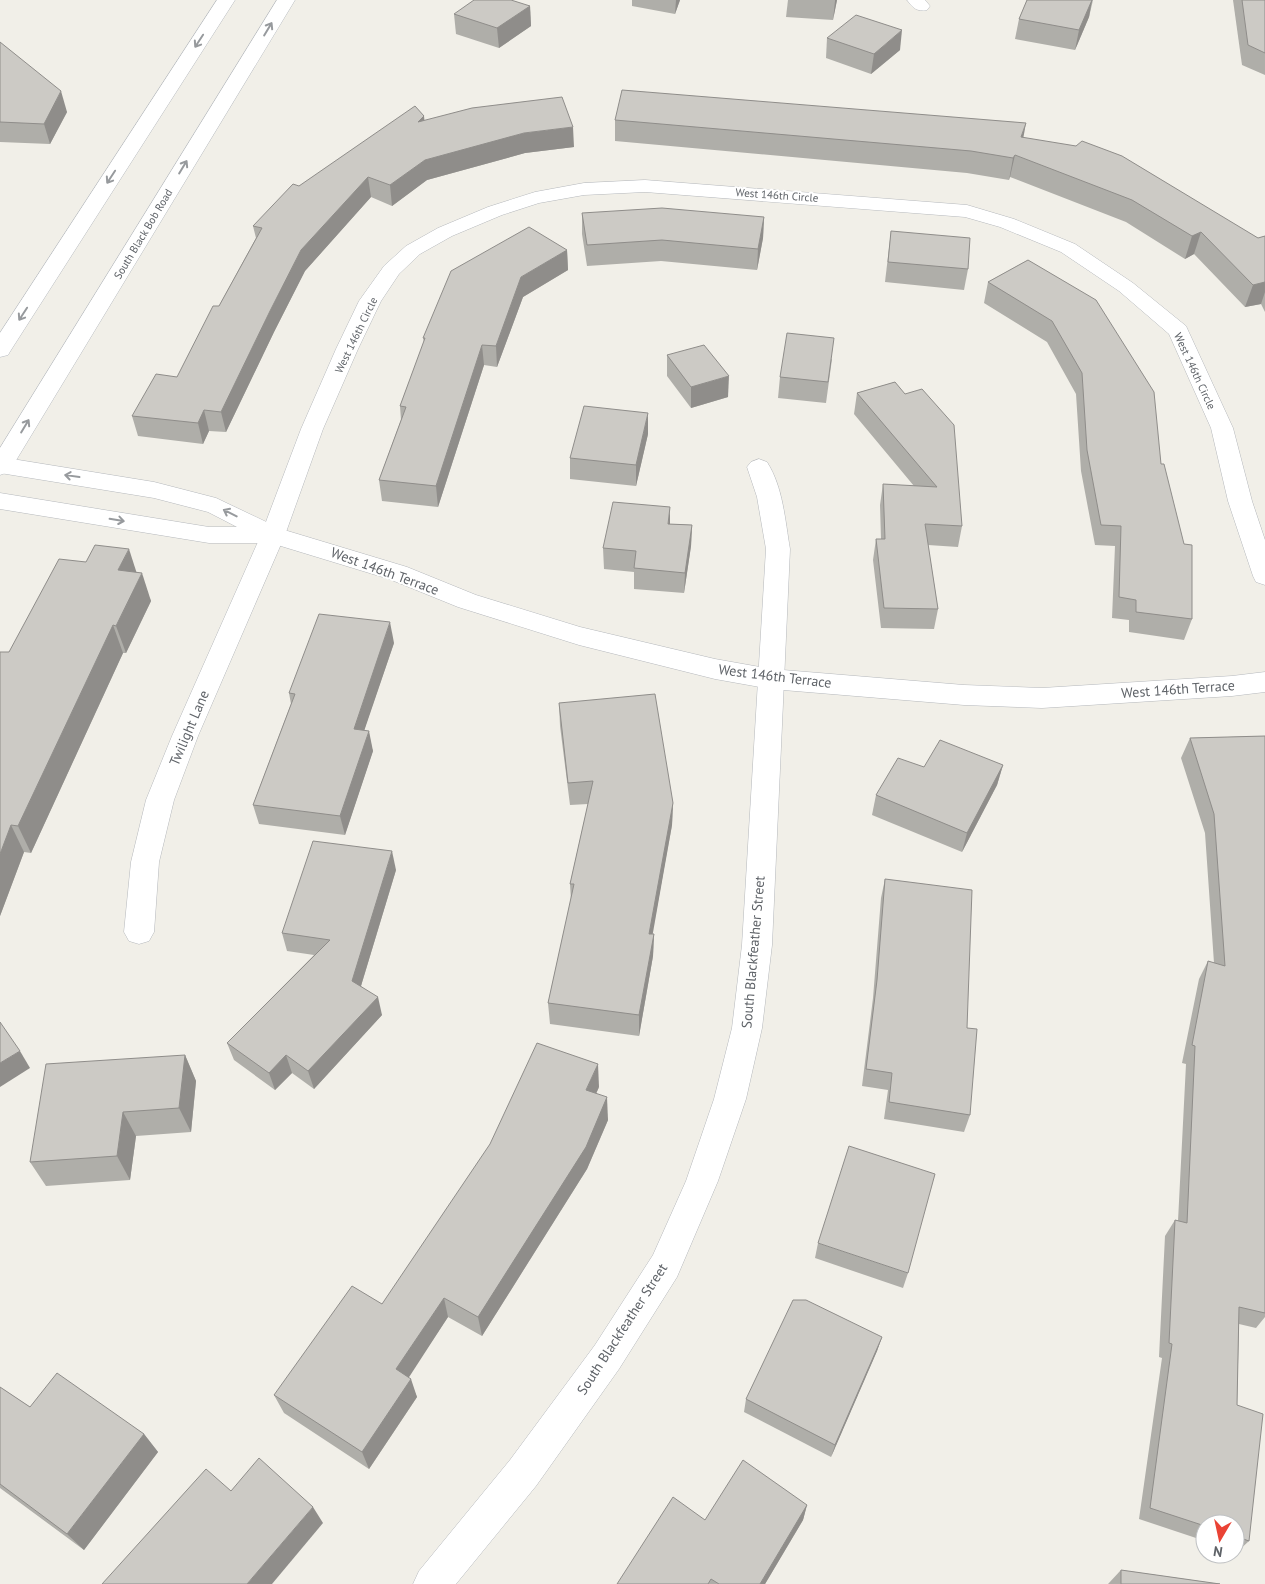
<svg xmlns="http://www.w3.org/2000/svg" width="1265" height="1584" font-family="'PT Sans',sans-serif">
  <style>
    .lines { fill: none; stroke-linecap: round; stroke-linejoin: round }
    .minor-casing { stroke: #b5b8bc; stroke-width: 1 }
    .tertiary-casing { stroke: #b5b8bc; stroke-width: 1 }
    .secondary-casing { stroke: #b6babf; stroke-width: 1 }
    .minor { fill: #fff; fill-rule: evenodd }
    .tertiary { fill: #fff; fill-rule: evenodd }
    .secondary { fill: #fff; fill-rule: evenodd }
    .wall { fill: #afaea9 }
    .shaded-wall { fill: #8f8d8a }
    .building { fill: #cccac5; stroke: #8f8d8a }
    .oneway { stroke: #979a9d }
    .labels { text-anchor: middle; stroke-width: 4; stroke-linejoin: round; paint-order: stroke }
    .far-street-label { font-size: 11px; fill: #5f6368; stroke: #fff }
    .street-label { font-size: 14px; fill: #5f6368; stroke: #fff }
  </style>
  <rect width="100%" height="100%" fill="#f1efe8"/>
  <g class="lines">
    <!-- minor casing -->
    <g class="minor-casing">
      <g id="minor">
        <path d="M907,0H925L930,6L927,10C917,12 913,8 907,0Z"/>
        <polygon points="645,180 967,205 1014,219 1075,244 1133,283 1186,326 1233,428 1252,501 1265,540 1265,585 1256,582 1253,576 1228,501 1211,428 1169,334 1119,291 1061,252 1000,227 965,217 645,192 584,195 539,203 502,215 452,236 420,254 399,274 381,301 358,349 323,429 285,535 198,736 174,800 159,862 154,932 149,941 139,944 129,941 124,932 131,862 146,800 172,736 261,535 301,429 336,349 359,301 384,266 406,246 438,228 488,207 535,192 584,183"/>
        <path d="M759,459L767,462C783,487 785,520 790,549L772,945L762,1028L746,1099L718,1181L677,1277L619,1369L536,1486L456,1584H413L419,1571L510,1460L595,1345L653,1255L686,1181L714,1099L732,1028L742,945L766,549L757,497L747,467L751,462Z"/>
      </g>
    </g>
    <!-- tertiary casing -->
    <g class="tertiary-casing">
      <polygon id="tertiary" points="0,457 154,482 216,498 281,529 407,567 476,595 580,627 715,659 771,669 964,685 1042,688 1232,676 1265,672 1265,692 1232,696 1042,708 964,705 771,689 715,679 579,645 458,607 389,579 271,543 209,543 0,509 0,493 209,527 237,527 208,512 154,498 0,473"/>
    </g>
    <!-- secondary casing -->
    <g class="secondary-casing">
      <g id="secondary">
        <polygon points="217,0 235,0 11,350 8,355 0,357 0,333"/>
        <polygon points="277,0 295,0 12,467 8,472 0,475 0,448"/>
      </g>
    </g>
    <!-- minor -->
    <use href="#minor" class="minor"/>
    <!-- tertiary -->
    <use href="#tertiary" class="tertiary"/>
    <!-- secondary -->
    <use href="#secondary" class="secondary"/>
  </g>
  <!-- wall -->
  <g class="wall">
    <polygon points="632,0 680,0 675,14 632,6"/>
    <polygon points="788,0 837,0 833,20 786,17"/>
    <polygon points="1027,0 1093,0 1089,17 1075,50 1015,39 1019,19"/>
    <polygon points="1233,0 1265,0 1265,75 1242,65"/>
    <polygon points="530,6 531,26 499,48 456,34 454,14"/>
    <polygon points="827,38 900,50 871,74 826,58"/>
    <polygon points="0,42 67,112 50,144 0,142"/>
    <polygon points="424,116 424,121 574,147 525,153 427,180 392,206 371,197 305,271 274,332 226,432 209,431 203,444 138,436 132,416 177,377 219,306 256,238 253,226 299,186"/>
    <polygon points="615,120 1023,137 1258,238 1265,236 1265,312 1261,304 1245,307 1194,254 1185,259 1126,222 1010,177 1009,180 967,173 615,141"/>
    <polygon points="582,213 764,217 763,238 757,270 661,261 587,266 582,234"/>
    <polygon points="891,231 968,269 964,290 885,282"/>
    <polygon points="567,250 568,270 523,297 497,367 484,365 438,507 382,501 379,480 401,420 400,406 424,342 423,338"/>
    <polygon points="1028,260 1161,464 1192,619 1184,640 1129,632 1129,620 1112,618 1115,546 1095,545 1081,471 1076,394 1047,342 984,303 988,282"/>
    <polygon points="667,355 728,397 691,408 667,376"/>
    <polygon points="832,359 826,403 778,398 780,377"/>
    <polygon points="895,382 962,526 958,547 928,545 938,609 934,629 881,628 873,560 876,539 881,539 880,505 883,484 914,486 854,414 857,393"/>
    <polygon points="648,434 636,486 570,479 570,458"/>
    <polygon points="670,524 692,525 691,546 684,593 634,589 634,572 604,569 603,548"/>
    <polygon points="137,572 151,601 126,653 123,653 31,853 24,852 0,916 9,652"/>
    <polygon points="394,643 364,730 373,751 345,835 259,824 253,805 291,704 289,693"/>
    <polygon points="559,703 673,803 672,825 652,934 654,934 653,956 639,1036 550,1024 548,1003 571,900 570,884 588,804 570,805 560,726"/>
    <polygon points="1265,736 1265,1317 1256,1328 1239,1324 1237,1405 1249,1541 1237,1552 1235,1552 1235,1524 1205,1524 1205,1541 1139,1519 1162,1358 1159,1357 1165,1236 1175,1220 1178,1221 1186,1064 1182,1063 1199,979 1208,961 1214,963 1205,833 1181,758 1190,738"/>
    <polygon points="1003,765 997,785 962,852 872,815 876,795 924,767"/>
    <polygon points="396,870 361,986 382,1015 314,1089 292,1073 275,1090 234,1060 227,1043 314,955 287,951 282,933"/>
    <polygon points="885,879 967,1028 970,1115 964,1132 884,1119 888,1090 862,1086 873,998 881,898"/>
    <polygon points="185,1055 196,1081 191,1132 136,1136 130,1180 46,1186 30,1162"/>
    <polygon points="599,1087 596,1094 608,1120 587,1169 482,1336 448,1317 408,1377 417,1397 369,1469 284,1413 274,1395 382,1304"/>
    <polygon points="818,1243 908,1273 903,1288 815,1258"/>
    <polygon points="882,1337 877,1351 831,1457 744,1412 746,1399"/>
    <polygon points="0,1387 30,1407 144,1434 158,1452 84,1550 0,1488"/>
    <polygon points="807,1505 803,1520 765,1584 617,1584 705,1520"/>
    <polygon points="1121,1570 1220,1584 1108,1584"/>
  </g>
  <!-- shaded-wall -->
  <g class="shaded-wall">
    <polygon points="676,0 680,0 675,14"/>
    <polygon points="835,0 837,0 833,20 835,1"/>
    <polygon points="1092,0 1089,17 1075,50 1079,30"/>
    <polygon points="530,6 531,26 499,48 497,28"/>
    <polygon points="902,30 900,50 871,74 874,54"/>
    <polygon points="61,91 67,112 50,144 44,124"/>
    <polygon points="424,116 426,136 418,122"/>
    <polygon points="1026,123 1022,145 1021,137"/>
    <polygon points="573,127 574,147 525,153 427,180 392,206 390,185 425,160 524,133"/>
    <polygon points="1015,155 1010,177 1009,180 1013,158"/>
    <polygon points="368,177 371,197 305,271 274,332 226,432 221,412 270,311 301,250"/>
    <polygon points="764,217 763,238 757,270 758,249"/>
    <polygon points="1201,232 1194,254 1185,259 1192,236"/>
    <polygon points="567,250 568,270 523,297 497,367 496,346 521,277"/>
    <polygon points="1265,282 1265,292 1261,304 1245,307 1253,285"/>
    <polygon points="482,345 484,365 438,507 436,486"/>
    <polygon points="729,376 728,397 691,408 691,387"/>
    <polygon points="204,410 209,431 203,444 198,423"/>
    <polygon points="648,413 648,434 636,486 636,465"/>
    <polygon points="670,507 670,528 668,524"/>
    <polygon points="692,525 691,546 684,593 685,573"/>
    <polygon points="129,549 138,577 118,570"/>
    <polygon points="142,573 151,601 126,653 116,626"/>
    <polygon points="390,622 394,643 358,749 354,729"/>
    <polygon points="113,625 123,653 31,853 18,826"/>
    <polygon points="369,731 373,751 345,835 340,816"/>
    <polygon points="1003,765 997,785 962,852 967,833"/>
    <polygon points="673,803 672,825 649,955 649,934"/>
    <polygon points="11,825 24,852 0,916 0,854"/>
    <polygon points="392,851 396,870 357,999 352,981"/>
    <polygon points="654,934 653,956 639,1036 639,1015"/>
    <polygon points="378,997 382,1015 314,1089 308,1071"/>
    <polygon points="20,1051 30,1068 0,1087 0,1063"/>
    <polygon points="185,1055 196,1081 191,1132 179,1108"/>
    <polygon points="286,1055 292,1073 275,1090 269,1073"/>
    <polygon points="598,1064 599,1087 587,1113 586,1090"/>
    <polygon points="607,1097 608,1120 587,1169 482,1336 478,1317"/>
    <polygon points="123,1112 136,1136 130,1180 117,1156"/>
    <polygon points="444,1298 448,1317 402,1388 396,1369"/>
    <polygon points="882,1337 877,1351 831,1457 835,1445"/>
    <polygon points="411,1379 417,1397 369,1469 362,1452"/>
    <polygon points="144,1434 158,1452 84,1550 67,1534"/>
    <polygon points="807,1505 803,1520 765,1584 760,1584"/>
    <polygon points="313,1507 323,1523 272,1584 247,1584"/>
  </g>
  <!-- building -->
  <g class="building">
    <polygon points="474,0 511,0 530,6 497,28 454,14"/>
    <polygon points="1027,0 1092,0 1079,30 1019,19"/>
    <polygon points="1242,0 1265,0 1265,53 1248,45"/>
    <polygon points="856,15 902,30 874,54 827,38"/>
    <polygon points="0,42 61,91 44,124 0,122"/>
    <polygon points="622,90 1026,123 1021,137 1076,146 1082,141 1122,156 1258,238 1265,236 1265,282 1253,285 1201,232 1192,236 1132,200 1015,155 1013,158 971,151 615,120"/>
    <polygon points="562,97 573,127 524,133 425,160 390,185 368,177 301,250 270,311 221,412 204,410 198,423 132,416 156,374 177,377 213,306 219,306 262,228 253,226 293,184 299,186 415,106 424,116 418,122 472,108"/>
    <polygon points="662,208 764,217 758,249 662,240 587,245 582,213"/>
    <polygon points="529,227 567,250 521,277 496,346 482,345 436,486 379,480 406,407 400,406 425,338 423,338 451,271"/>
    <polygon points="891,231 970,238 968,269 888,262"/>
    <polygon points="1028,260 1096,300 1154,392 1161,464 1164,464 1184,544 1192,545 1192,619 1136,612 1136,600 1119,597 1121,526 1101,525 1087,450 1082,373 1052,321 988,282"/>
    <polygon points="787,333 834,338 828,382 780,377"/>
    <polygon points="704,345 729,376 691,387 667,355"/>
    <polygon points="895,382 905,394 922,389 954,425 962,526 925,524 938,609 884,608 876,539 885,539 883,484 937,487 857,393"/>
    <polygon points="584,406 648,413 636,465 570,458"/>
    <polygon points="613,502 670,507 668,524 692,525 685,573 634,568 636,551 603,548"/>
    <polygon points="95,545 129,549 118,570 142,573 116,626 113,625 18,826 11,825 0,854 0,652 9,652 59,559 86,562"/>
    <polygon points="319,614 390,622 354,729 369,731 340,816 253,805 295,694 289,693"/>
    <polygon points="655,694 673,803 649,934 654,934 639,1015 548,1003 574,884 570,884 593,781 568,783 559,703"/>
    <polygon points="1265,736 1265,1313 1239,1307 1237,1405 1263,1414 1249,1541 1235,1536 1235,1524 1205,1524 1205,1526 1150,1508 1172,1344 1169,1343 1175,1220 1187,1223 1195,1046 1192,1045 1208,961 1225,966 1214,814 1190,738"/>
    <polygon points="940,740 1003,765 967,833 876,795 898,758 924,767"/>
    <polygon points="313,841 392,851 352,981 378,997 308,1071 286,1055 269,1073 227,1043 330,940 282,933"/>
    <polygon points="885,879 972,890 967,1028 977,1029 970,1115 889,1102 892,1073 866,1069 877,980"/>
    <polygon points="0,1022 20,1051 0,1063"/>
    <polygon points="537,1043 598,1064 586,1090 607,1097 586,1147 478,1317 444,1298 396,1369 411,1379 362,1452 274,1395 352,1286 382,1304 490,1144"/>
    <polygon points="185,1055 179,1108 123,1112 117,1156 30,1162 46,1064"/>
    <polygon points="849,1146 935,1174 908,1273 818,1243"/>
    <polygon points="793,1300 806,1300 882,1337 835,1445 746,1399"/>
    <polygon points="57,1373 144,1434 67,1534 0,1484 0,1387 30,1407"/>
    <polygon points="259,1458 313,1507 247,1584 102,1584 206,1469 231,1491"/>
    <polygon points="743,1460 807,1505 760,1584 719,1584 711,1579 708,1584 617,1584 673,1497 705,1520"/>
    <polygon points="1121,1570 1220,1584 1121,1584"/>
  </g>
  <!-- one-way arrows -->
  <defs><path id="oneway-shaft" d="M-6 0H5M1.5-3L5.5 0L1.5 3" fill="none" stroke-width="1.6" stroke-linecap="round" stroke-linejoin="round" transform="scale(1.25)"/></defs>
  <g class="oneway">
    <use href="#oneway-shaft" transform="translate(268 29) rotate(-59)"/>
    <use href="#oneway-shaft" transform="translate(199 41) rotate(123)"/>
    <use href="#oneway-shaft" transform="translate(183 167) rotate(-59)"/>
    <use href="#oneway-shaft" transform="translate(111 177) rotate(123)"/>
    <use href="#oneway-shaft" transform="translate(23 314) rotate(123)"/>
    <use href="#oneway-shaft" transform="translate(25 426) rotate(-59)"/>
    <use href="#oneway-shaft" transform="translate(72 476) rotate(-172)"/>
    <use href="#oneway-shaft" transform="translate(230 513) rotate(-153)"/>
    <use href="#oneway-shaft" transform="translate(117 520) rotate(9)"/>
  </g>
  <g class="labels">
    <!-- far-street labels -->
    <g class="far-street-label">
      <text transform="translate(777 195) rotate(4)" y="4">West 146th Circle</text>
      <text transform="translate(143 234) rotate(-59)" y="4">South Black Bob Road</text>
      <text transform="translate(356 335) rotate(-64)" y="4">West 146th Circle</text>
      <text transform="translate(1195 371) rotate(65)" y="4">West 146th Circle</text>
    </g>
    <!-- street labels -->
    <g class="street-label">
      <text transform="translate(385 571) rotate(20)" y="5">West 146th Terrace</text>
      <text transform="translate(775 676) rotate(7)" y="5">West 146th Terrace</text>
      <text transform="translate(1178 689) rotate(-4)" y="5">West 146th Terrace</text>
      <text transform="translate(189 728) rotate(-67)" y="5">Twilight Lane</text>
      <text transform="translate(753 952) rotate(-85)" y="5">South Blackfeather Street</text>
      <text transform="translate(622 1329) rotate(-57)" y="5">South Blackfeather Street</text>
    </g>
  </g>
  <!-- north arrow -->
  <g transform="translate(1220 1539) rotate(189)"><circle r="24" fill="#ffffff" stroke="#bfc1c3"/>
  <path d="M0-4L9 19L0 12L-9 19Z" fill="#ea4335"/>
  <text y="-8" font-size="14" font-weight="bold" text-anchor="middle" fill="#5f6368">N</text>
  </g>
</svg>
